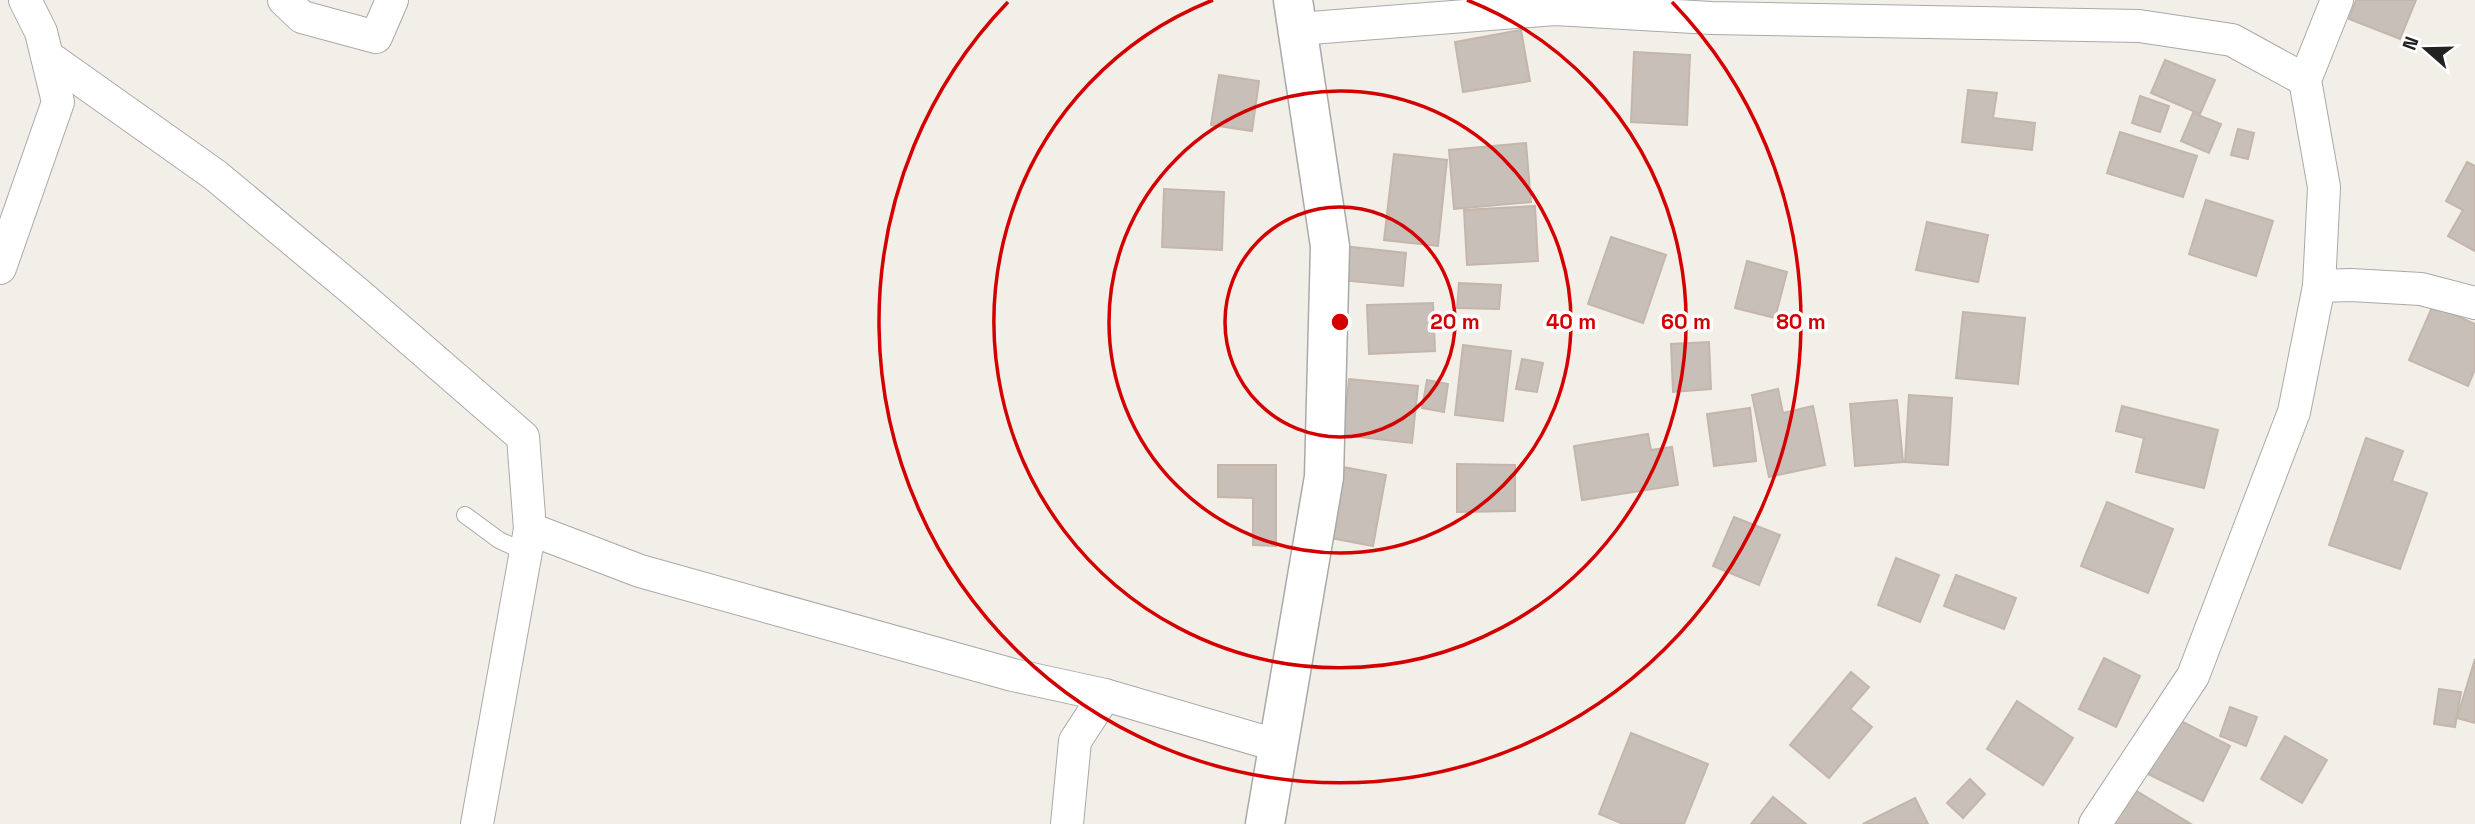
<svg xmlns="http://www.w3.org/2000/svg" width="2475" height="824" font-family="'Space Grotesk',sans-serif">
  <style>
    .building { fill: #c7bfb8; stroke: #c4b6ab; stroke-width: 2 }
    .lines { fill: none; stroke-linecap: round; stroke-linejoin: round }
    .service-casing { stroke: #a9a9a9; stroke-width: 18 }
    .minor-casing { stroke: #a9a9a9; stroke-width: 34 }
    .tertiary-casing { stroke: #a9a9a9; stroke-width: 41 }
    .service { stroke: #fff; stroke-width: 16 }
    .minor { stroke: #fff; stroke-width: 32 }
    .tertiary { stroke: #fff; stroke-width: 38 }
    .ring { fill: none; stroke: #d40000; stroke-width: 3.5 }
    .centre { fill: #d40000; stroke: #fff; stroke-width: 3.5 }
    .ring-label { font-size: 21px; text-anchor: middle; font-weight: bold; fill: #d40000; stroke: #fff; stroke-width: 7; stroke-linejoin: round; paint-order: stroke }
  </style>
  <rect width="100%" height="100%" fill="#f2efe9"/>
  <!-- building -->
  <g class="building">
    <polygon points="2356,0 2416,0 2400,39 2349,19"/>
    <polygon points="1521,30 1530,81 1463,92 1455,42"/>
    <polygon points="1634,52 1690,55 1687,125 1631,122"/>
    <polygon points="2165,60 2215,80 2200,114 2151,93"/>
    <polygon points="1219,75 1259,81 1252,131 1211,125"/>
    <polygon points="1968,90 1997,93 1993,118 2035,123 2032,150 1962,142"/>
    <polygon points="2140,96 2169,106 2160,132 2132,123"/>
    <polygon points="2193,113 2221,124 2209,153 2181,141"/>
    <polygon points="2238,129 2254,133 2248,159 2231,155"/>
    <polygon points="2120,132 2197,156 2183,197 2107,173"/>
    <polygon points="1526,143 1531,202 1454,209 1449,150"/>
    <polygon points="1394,154 1447,160 1438,246 1384,240"/>
    <polygon points="2467,162 2475,166 2475,251 2448,236 2463,210 2446,201"/>
    <polygon points="1164,189 1224,192 1222,250 1162,247"/>
    <polygon points="2206,200 2273,221 2256,276 2189,254"/>
    <polygon points="1535,206 1538,261 1467,265 1464,210"/>
    <polygon points="1927,222 1988,235 1978,282 1916,270"/>
    <polygon points="1611,237 1666,255 1643,323 1588,304"/>
    <polygon points="1334,245 1406,253 1403,286 1331,279"/>
    <polygon points="1747,261 1787,272 1775,318 1735,308"/>
    <polygon points="1459,283 1501,285 1499,309 1457,308"/>
    <polygon points="1433,303 1435,351 1369,354 1367,305"/>
    <polygon points="2433,305 2475,324 2475,369 2468,386 2409,360"/>
    <polygon points="1963,312 2025,318 2018,384 1956,378"/>
    <polygon points="1709,342 1711,389 1673,392 1671,344"/>
    <polygon points="1463,345 1511,351 1503,421 1455,415"/>
    <polygon points="1522,359 1543,363 1537,392 1516,389"/>
    <polygon points="1349,379 1418,386 1412,443 1343,435"/>
    <polygon points="1427,380 1448,384 1444,412 1422,408"/>
    <polygon points="1778,389 1783,413 1813,406 1825,465 1769,477 1752,395"/>
    <polygon points="1909,395 1952,398 1948,465 1905,462"/>
    <polygon points="1897,400 1903,462 1855,466 1850,404"/>
    <polygon points="2122,406 2218,430 2204,488 2136,472 2144,438 2116,431"/>
    <polygon points="1750,408 1756,461 1714,466 1707,414"/>
    <polygon points="1648,434 1651,450 1672,447 1678,485 1582,500 1574,446"/>
    <polygon points="2366,438 2403,451 2392,481 2427,493 2400,569 2329,545"/>
    <polygon points="1457,464 1515,465 1515,511 1457,512"/>
    <polygon points="1218,465 1276,465 1276,546 1253,545 1253,498 1218,497"/>
    <polygon points="1338,466 1386,475 1373,546 1325,537"/>
    <polygon points="2107,502 2173,529 2148,593 2081,566"/>
    <polygon points="1734,517 1780,535 1759,585 1713,566"/>
    <polygon points="1896,558 1939,575 1920,622 1878,605"/>
    <polygon points="1956,575 2016,598 2004,629 1944,606"/>
    <polygon points="2104,658 2140,676 2116,727 2079,709"/>
    <polygon points="2475,659 2475,723 2457,718"/>
    <polygon points="1851,672 1869,687 1850,709 1872,727 1829,778 1790,745"/>
    <polygon points="2439,689 2461,692 2455,727 2434,724"/>
    <polygon points="2017,701 2073,738 2043,785 1987,749"/>
    <polygon points="2230,707 2257,717 2246,746 2220,736"/>
    <polygon points="2175,718 2230,746 2203,801 2148,774"/>
    <polygon points="1631,733 1708,764 1684,824 1623,824 1599,814"/>
    <polygon points="2285,736 2327,760 2302,803 2261,779"/>
    <polygon points="1970,779 1985,794 1963,818 1947,803"/>
    <polygon points="2135,790 2191,824 2114,824"/>
    <polygon points="1773,797 1806,824 1751,824"/>
    <polygon points="1915,798 1928,824 1863,824"/>
  </g>
  <g class="lines">
    <!-- service casing -->
    <g class="service-casing">
      <polyline id="service" points="465,515 499,540 525,552"/>
    </g>
    <!-- minor casing -->
    <g class="minor-casing">
      <g id="minor">
        <polyline points="284,0 302,17 376,37 392,0"/>
        <polyline points="1298,29 1555,9 1711,18 2139,26 2232,40 2305,80"/>
        <polyline points="47,56 215,175 358,294 523,437 530,529 640,571 1013,675 1105,695 1279,746"/>
        <polyline points="0,268 58,102 41,32 25,0"/>
        <polyline points="2319,286 2351,285 2421,289 2475,303"/>
        <polyline points="477,824 530,529"/>
        <polyline points="1067,824 1075,741 1105,695"/>
        <polyline points="2095,824 2193,676 2294,412 2319,286 2324,187 2305,80 2337,0"/>
      </g>
    </g>
    <!-- tertiary casing -->
    <g class="tertiary-casing">
      <polyline id="tertiary" points="1265,824 1324,477 1330,246 1293,0"/>
    </g>
    <!-- service -->
    <use href="#service" class="service"/>
    <!-- minor -->
    <use href="#minor" class="minor"/>
    <!-- tertiary -->
    <use href="#tertiary" class="tertiary"/>
  </g>
  <!-- distance rings -->
  <g class="ring">
    <circle cx="1340" cy="322" r="115"/>
    <circle cx="1340" cy="322" r="231"/>
    <path d="M1467 0A346 346 0 1 1 1213 0"/>
    <path d="M1672 2A461 461 0 1 1 1008 2"/>
  </g>
  <circle cx="1340" cy="322" r="10" class="centre"/>
  <g class="ring-label">
    <text x="1455" y="329">20 m</text>
    <text x="1571" y="329">40 m</text>
    <text x="1686" y="329">60 m</text>
    <text x="1801" y="329">80 m</text>
  </g>
  <!-- north arrow -->
  <g transform="translate(2426 49) rotate(290)" stroke="#ffffff" stroke-width="5" paint-order="stroke">
  <path d="M0-5L12 26L0 18L-12 26Z" fill="#222222"/>
  <text y="-10" font-size="19" font-weight="bold" text-anchor="middle" fill="#222222">N</text>
  </g>
</svg>
